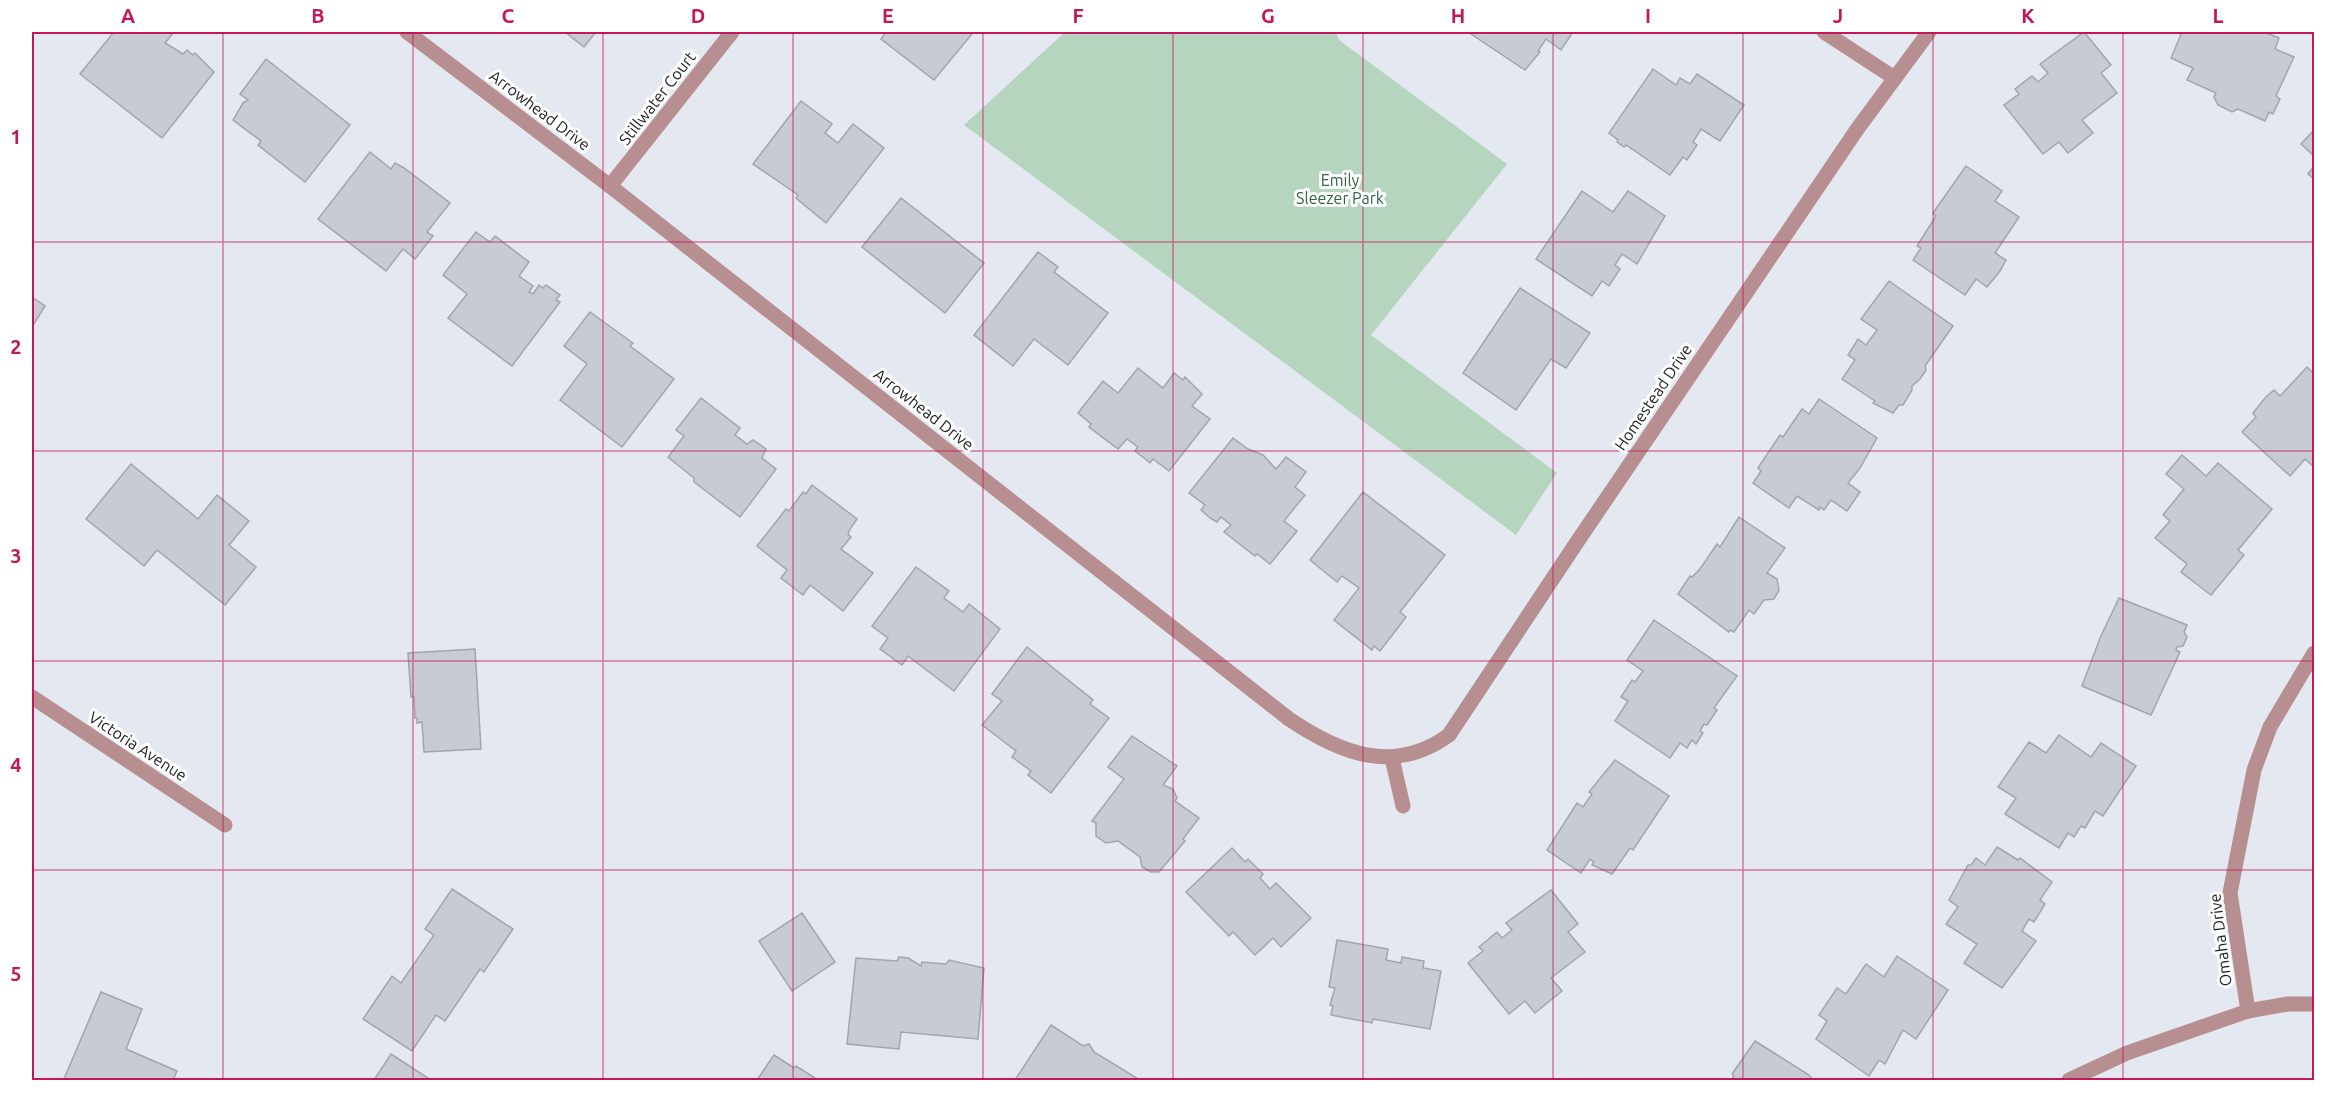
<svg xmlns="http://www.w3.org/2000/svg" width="2346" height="1112" font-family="Ubuntu,sans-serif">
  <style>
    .green { fill: #b6d5bf }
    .building { fill: #c7ccd4; stroke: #a1a5ac; stroke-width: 1.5 }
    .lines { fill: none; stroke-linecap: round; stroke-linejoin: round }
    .minor { stroke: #b78f90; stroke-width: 15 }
    .grid { fill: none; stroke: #c2185b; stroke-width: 1.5; stroke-opacity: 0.55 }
    .labels { text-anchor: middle; stroke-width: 6; stroke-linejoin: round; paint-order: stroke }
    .street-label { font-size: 16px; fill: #202224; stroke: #fff }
    .park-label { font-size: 16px; fill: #306342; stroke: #fff }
    .neatline { fill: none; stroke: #c2185b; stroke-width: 2 }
    .grid-label { font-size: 20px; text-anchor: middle; font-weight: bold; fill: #c2185b }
  </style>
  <rect width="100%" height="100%" fill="#e4e9f1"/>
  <!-- green -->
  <polygon class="green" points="1065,32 1336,32 1339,40 1507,164 1371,335 1557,473 1516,535 964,125"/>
  <!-- building -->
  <g class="building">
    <polygon points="114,32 174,32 165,43 183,54 187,50 193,55 195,53 214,72 162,138 80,74"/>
    <polygon points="565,32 596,32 584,47"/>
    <polygon points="886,32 969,32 972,34 934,80 881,39"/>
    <polygon points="1468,32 1573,32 1561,50 1546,39 1538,51 1540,52 1525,70"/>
    <polygon points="2084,32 2111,65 2101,73 2117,93 2082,120 2093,133 2068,153 2059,142 2043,154 2004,105 2019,94 2015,89 2032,76 2038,82 2048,73 2040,64"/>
    <polygon points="2182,32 2264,32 2279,38 2275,49 2294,57 2276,96 2280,99 2273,114 2269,112 2265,121 2238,109 2232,112 2218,105 2214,97 2216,93 2187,80 2193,68 2171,58"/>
    <polygon points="266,59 350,125 305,182 258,145 261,141 233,120 243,103 248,100 240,94"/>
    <polygon points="1653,69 1676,85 1680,78 1690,84 1697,74 1744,105 1720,141 1701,129 1693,142 1697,145 1687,160 1683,157 1670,175 1626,145 1624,147 1617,142 1618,140 1609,133"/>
    <polygon points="801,101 832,124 825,133 838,143 853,124 884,148 826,223 796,198 798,195 753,164"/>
    <polygon points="2314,130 2314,156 2301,144"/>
    <polygon points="370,152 391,169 395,163 404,168 450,203 427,232 433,236 415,259 403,249 386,271 318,219"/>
    <polygon points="1966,166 2002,191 1995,201 2019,217 1995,253 2006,260 2000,271 1987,287 1976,279 1965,295 1913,260 1921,248 1917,246 1936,216 1933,213"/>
    <polygon points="2314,166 2314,179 2308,174"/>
    <polygon points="1582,191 1613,212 1628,191 1665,216 1637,264 1622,254 1615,265 1620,269 1609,286 1602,281 1592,296 1536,259"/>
    <polygon points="901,198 984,263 945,313 862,247"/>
    <polygon points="476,232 490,242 495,236 529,262 519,276 533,286 529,292 533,294 539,285 543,288 546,285 560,295 556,300 560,302 512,366 448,318 467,294 443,275"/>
    <polygon points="1038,252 1058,267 1054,272 1108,313 1068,365 1034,339 1013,366 974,335"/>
    <polygon points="1889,281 1953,326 1925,366 1926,370 1920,379 1912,386 1912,390 1903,405 1899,405 1893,413 1873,403 1875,401 1842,379 1855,360 1848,355 1858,339 1866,345 1877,330 1861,319"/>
    <polygon points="1520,288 1590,333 1566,368 1551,359 1516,410 1463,373"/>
    <polygon points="32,297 45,306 32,327"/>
    <polygon points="590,312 633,343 630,346 674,379 622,447 560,400 587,364 564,346"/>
    <polygon points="2307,367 2314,374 2314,464 2313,466 2305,459 2290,476 2242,432 2256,417 2253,413 2265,398 2274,390 2280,396"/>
    <polygon points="1138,368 1163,388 1174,373 1183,380 1185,377 1202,394 1192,406 1210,419 1169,471 1153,459 1150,463 1144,458 1135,451 1138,447 1127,439 1118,449 1089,427 1091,424 1078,413 1103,381 1118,393"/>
    <polygon points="701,398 740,428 735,435 747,444 753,440 766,449 762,458 776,469 740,517 694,482 694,478 668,457 684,436 676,430"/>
    <polygon points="1819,399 1877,438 1860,468 1848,483 1860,492 1847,511 1831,500 1824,510 1820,507 1819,510 1797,496 1789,508 1753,483 1761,471 1758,468 1780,435 1783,437 1802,409 1809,414"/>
    <polygon points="1233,438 1248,449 1263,455 1276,469 1286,457 1306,472 1295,487 1305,495 1284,521 1297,531 1270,564 1257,554 1255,556 1224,532 1231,525 1221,517 1217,522 1210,518 1201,510 1205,505 1189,493"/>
    <polygon points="2182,455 2206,476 2218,463 2272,509 2238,550 2244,555 2211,595 2181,572 2187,564 2155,538 2170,521 2163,515 2184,489 2166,474"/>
    <polygon points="131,464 198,519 217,495 249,521 229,545 256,567 225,605 157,550 144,566 86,519"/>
    <polygon points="812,485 857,519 850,529 848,534 851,537 841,549 873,573 843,611 810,585 803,595 781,578 787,570 757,546 786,509 789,511 803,492 806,494"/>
    <polygon points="1363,492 1445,555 1400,612 1406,617 1380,651 1374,646 1372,650 1334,620 1359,588 1342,576 1337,582 1310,560"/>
    <polygon points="1739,517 1785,548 1767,573 1777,579 1779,590 1774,599 1764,600 1754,614 1749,610 1734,632 1730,630 1729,632 1678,594 1690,576 1692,577 1700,569 1717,544 1720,547"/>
    <polygon points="916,567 949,591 944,598 963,612 969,604 1000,629 954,691 908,656 902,665 880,649 888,638 872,626"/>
    <polygon points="2119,598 2187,625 2184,632 2187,637 2183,646 2177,647 2176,650 2180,652 2151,715 2082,686 2100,638"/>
    <polygon points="1654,620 1737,676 1714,708 1717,710 1707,725 1704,724 1700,731 1703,733 1696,744 1692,740 1687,748 1680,743 1670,758 1615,721 1628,701 1621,697 1632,680 1635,682 1643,671 1627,660"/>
    <polygon points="1027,647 1093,700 1090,704 1109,718 1051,793 1028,775 1031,771 1012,757 1016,751 982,725 1002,701 992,694"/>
    <polygon points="475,649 481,749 424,752 422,722 417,723 417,718 415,718 414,697 411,697 408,653"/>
    <polygon points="2059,735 2091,757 2101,743 2136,766 2103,816 2095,811 2085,828 2081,826 2074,837 2068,833 2059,848 2005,814 2016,798 1998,787 2029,742 2046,753"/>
    <polygon points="1132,736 1177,766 1163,785 1173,789 1177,798 1175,801 1199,818 1183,839 1185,841 1159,872 1151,872 1142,867 1140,857 1118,841 1106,843 1096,836 1096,823 1092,821 1124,779 1108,767"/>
    <polygon points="1615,760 1669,796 1633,850 1630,848 1612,874 1592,865 1594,862 1590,859 1581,873 1547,850 1577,803 1583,807 1592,794 1589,792"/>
    <polygon points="1997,847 2018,860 2020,858 2052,882 2040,900 2045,904 2034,922 2029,919 2022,931 2036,941 2002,988 1964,963 1977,944 1946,924 1958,907 1949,900 1968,865 1971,865 1976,858 1985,865"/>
    <polygon points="1232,848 1245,862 1248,859 1263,874 1260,878 1270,889 1276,883 1311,918 1281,947 1273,938 1255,955 1233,932 1229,936 1186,892"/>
    <polygon points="452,889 513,929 484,972 480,969 445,1021 436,1015 412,1051 363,1019 392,976 401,983 434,935 425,929"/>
    <polygon points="1551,890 1578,924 1568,932 1585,952 1551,978 1562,991 1535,1013 1525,1001 1509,1014 1468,963 1483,951 1479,947 1497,932 1502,938 1512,930 1506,923"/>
    <polygon points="802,913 835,962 792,991 759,941"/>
    <polygon points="1337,940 1388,949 1386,960 1401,963 1402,957 1412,959 1424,961 1423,968 1441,971 1430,1029 1373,1019 1372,1023 1331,1015 1333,1006 1330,1005 1335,988 1329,987"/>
    <polygon points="1897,956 1948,990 1916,1039 1903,1030 1885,1064 1879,1060 1869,1076 1816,1039 1827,1021 1819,1015 1837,988 1846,994 1866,964 1884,977"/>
    <polygon points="899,957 908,958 921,966 922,962 946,964 949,960 984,968 978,1039 901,1032 899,1049 847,1044 856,958 897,961"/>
    <polygon points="101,992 142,1009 126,1049 177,1071 173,1080 64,1079"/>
    <polygon points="1051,1025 1083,1046 1089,1044 1094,1052 1140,1080 1015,1080"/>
    <polygon points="1755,1041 1809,1075 1813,1080 1731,1080 1734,1076 1732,1074"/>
    <polygon points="391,1054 431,1080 374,1080"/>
    <polygon points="774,1055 794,1068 796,1066 815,1078 813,1080 757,1080"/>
  </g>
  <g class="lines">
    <!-- minor -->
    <g class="minor">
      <path d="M407,32L610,186L1289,719C1341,754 1394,775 1449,735L1575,545L1858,128L1929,32"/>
      <polyline points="1824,32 1893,77"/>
      <polyline points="610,186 732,32"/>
      <polyline points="32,697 225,825"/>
      <polyline points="1392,758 1403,806"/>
      <polyline points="2248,1011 2288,1004 2314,1004"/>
      <polyline points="2069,1080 2127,1053 2248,1011 2230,893 2254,770 2270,727 2314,653"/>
    </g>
  </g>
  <!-- grid -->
  <path class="grid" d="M223,32V1080M413,32V1080M603,32V1080M793,32V1080M983,32V1080M1173,32V1080M1363,32V1080M1553,32V1080M1743,32V1080M1933,32V1080M2123,32V1080M32,242H2314M32,451H2314M32,661H2314M32,870H2314"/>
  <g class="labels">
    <!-- street labels -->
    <g class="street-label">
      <text transform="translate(657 98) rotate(-52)" y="6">Stillwater Court</text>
      <text transform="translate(540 110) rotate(37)" y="6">Arrowhead Drive</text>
      <text transform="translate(1653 397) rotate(-56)" y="6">Homestead Drive</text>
      <text transform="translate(924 409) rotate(38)" y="6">Arrowhead Drive</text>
      <text transform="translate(138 746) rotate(33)" y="6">Victoria Avenue</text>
      <text transform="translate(2220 940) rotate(-97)" y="6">Omaha Drive</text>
    </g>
    <!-- park labels -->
    <g class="park-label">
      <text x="1340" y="186">Emily<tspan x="1340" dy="18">Sleezer Park</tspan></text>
    </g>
  </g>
  <!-- border -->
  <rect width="2346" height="1112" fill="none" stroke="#ffffff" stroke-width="66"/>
  <rect x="33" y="33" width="2280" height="1046" class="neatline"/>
  <g class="grid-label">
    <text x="128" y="23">A</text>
    <text x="318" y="23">B</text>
    <text x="508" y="23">C</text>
    <text x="698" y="23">D</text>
    <text x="888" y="23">E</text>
    <text x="1078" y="23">F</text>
    <text x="1268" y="23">G</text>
    <text x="1458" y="23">H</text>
    <text x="1648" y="23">I</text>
    <text x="1838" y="23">J</text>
    <text x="2028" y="23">K</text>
    <text x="2218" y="23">L</text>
    <text x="16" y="144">1</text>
    <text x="16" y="354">2</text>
    <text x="16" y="563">3</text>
    <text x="16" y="772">4</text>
    <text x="16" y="981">5</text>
  </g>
</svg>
